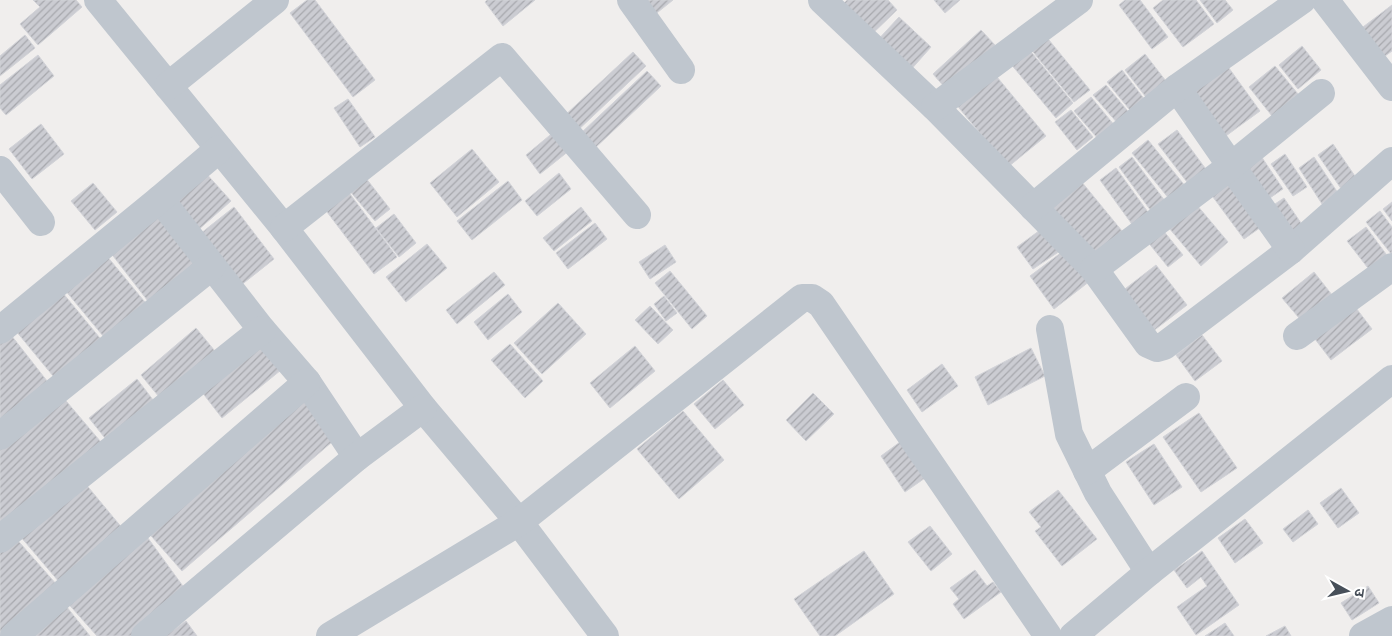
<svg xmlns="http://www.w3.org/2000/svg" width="1392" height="636" font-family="'Work Sans','Noto Sans Devanagari',sans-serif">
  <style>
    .building { fill: url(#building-hatch); stroke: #d2d3d8 }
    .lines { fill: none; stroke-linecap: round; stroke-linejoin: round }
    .minor { stroke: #bfc6ce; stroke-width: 28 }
  </style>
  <defs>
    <pattern id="building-hatch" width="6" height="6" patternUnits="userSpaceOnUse" patternTransform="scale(1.25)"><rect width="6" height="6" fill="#cbccd2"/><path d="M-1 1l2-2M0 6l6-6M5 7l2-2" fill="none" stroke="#a7a8ad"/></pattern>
  </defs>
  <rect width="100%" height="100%" fill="#f0eeed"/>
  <!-- building -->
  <g class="building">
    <polygon points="33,0 76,0 82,7 38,45 20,24 40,7"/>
    <polygon points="307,0 315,0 375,80 353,97 290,13"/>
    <polygon points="487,0 535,0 503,26 485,2"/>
    <polygon points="640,0 673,0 653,16"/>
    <polygon points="847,0 888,0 897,10 870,36 841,6"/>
    <polygon points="934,0 960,0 945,13"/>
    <polygon points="1125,0 1140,0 1168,37 1152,49 1119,5"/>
    <polygon points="1163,0 1196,0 1214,24 1183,47 1153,8"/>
    <polygon points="1200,0 1225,0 1233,10 1217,23"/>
    <polygon points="1392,5 1392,51 1381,59 1359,30"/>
    <polygon points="899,17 931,47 908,73 875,43"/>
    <polygon points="981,30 995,45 947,90 933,74"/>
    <polygon points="1044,34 1090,90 1074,102 1029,47"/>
    <polygon points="25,35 35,48 0,76 0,56"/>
    <polygon points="1302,46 1321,70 1298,89 1279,65"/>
    <polygon points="1028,48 1073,103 1056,118 1010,63"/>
    <polygon points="633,52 646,66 576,132 562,118"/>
    <polygon points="1145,54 1169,85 1149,101 1125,70"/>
    <polygon points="38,55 54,76 6,115 0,108 0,85"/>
    <polygon points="1226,64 1260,111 1219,141 1186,94"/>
    <polygon points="1275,66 1298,94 1272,116 1249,87"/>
    <polygon points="1122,70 1148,104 1134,115 1107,82"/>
    <polygon points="647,71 661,86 594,149 580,134"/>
    <polygon points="992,71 1046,136 1008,167 955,103"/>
    <polygon points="1106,85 1131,115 1119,125 1093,95"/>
    <polygon points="1091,97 1115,126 1099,140 1074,111"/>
    <polygon points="348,99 375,137 360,147 334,108"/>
    <polygon points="1071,110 1093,137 1077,150 1055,122"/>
    <polygon points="41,124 64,154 32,179 9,149"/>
    <polygon points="1177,130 1211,176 1193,190 1158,144"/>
    <polygon points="555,131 570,150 540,174 526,155"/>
    <polygon points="1148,140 1186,187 1170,200 1132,153"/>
    <polygon points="1333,144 1357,179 1342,190 1318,155"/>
    <polygon points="472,149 499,182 457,217 430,183"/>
    <polygon points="1285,154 1307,187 1293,196 1271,164"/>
    <polygon points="1261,156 1283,189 1264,202 1242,169"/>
    <polygon points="1132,157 1168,205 1154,215 1119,167"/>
    <polygon points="1314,157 1338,193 1322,204 1299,168"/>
    <polygon points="1116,168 1150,215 1134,227 1100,180"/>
    <polygon points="203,170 231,201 197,231 170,199"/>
    <polygon points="559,173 571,189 537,216 525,201"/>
    <polygon points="1076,175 1122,231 1092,258 1047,203"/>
    <polygon points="365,177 390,209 375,221 349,190"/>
    <polygon points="1230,178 1264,225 1244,239 1210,193"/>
    <polygon points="508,181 522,200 472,240 457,221"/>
    <polygon points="93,183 117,212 95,230 71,201"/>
    <polygon points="347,190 397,257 374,274 324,208"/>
    <polygon points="1284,198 1305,229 1290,240 1269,208"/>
    <polygon points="1392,202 1392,221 1383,209"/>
    <polygon points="1196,204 1228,242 1201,266 1169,228"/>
    <polygon points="234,207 274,259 240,286 200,234"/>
    <polygon points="581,207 592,221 554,251 543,238"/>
    <polygon points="163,211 204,265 151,305 110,252"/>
    <polygon points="1380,211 1392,227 1392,255 1366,222"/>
    <polygon points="394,214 416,243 399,257 376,228"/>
    <polygon points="595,223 607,239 568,269 556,253"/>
    <polygon points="1158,224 1183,255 1168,267 1143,236"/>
    <polygon points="1366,227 1389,258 1371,272 1347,241"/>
    <polygon points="1043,228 1060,251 1033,269 1017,247"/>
    <polygon points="427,244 447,268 406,302 386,277"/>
    <polygon points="665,245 676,262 650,279 639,262"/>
    <polygon points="1066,249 1090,281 1054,309 1030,276"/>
    <polygon points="106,255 149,307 108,342 65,290"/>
    <polygon points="1156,265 1187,305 1152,332 1121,292"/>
    <polygon points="670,271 707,316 692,329 655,283"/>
    <polygon points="494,272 505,285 457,324 446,310"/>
    <polygon points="1314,272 1336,300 1305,325 1282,298"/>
    <polygon points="62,292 104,343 58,382 16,331"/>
    <polygon points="508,294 522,312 488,340 474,322"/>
    <polygon points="664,296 677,313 666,321 654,304"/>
    <polygon points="558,303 586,334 542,374 514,343"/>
    <polygon points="650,306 673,330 658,344 635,320"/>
    <polygon points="1356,308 1372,329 1331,360 1315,339"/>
    <polygon points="196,328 219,356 164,403 141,375"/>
    <polygon points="11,335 51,386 0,427 0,344"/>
    <polygon points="1202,335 1222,361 1195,381 1176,355"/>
    <polygon points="256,340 281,370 222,418 198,387"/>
    <polygon points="510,344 543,381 525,398 491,360"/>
    <polygon points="635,346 655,371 610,408 590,383"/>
    <polygon points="1031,348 1045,376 988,405 975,377"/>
    <polygon points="942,364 958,386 922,412 907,390"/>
    <polygon points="137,379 160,409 112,447 89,418"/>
    <polygon points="723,380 744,405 715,429 694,404"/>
    <polygon points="301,393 339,436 182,571 145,529"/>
    <polygon points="813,393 834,414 806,441 786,420"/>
    <polygon points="61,395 106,448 0,534 0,447"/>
    <polygon points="683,411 724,460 679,499 637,449"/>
    <polygon points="1199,413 1237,468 1201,492 1163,437"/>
    <polygon points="900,442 925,478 905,492 881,456"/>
    <polygon points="1154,444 1182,487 1154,505 1126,462"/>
    <polygon points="84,482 123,529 60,583 20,536"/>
    <polygon points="1341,488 1359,513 1338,528 1320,503"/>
    <polygon points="1058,490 1097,539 1062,566 1035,531 1041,527 1029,512"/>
    <polygon points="1308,510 1318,524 1293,542 1283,529"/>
    <polygon points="1245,519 1263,543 1235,563 1218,538"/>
    <polygon points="930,526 952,554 931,571 908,542"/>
    <polygon points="145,534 185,589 131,636 97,636 64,599"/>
    <polygon points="13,535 57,585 0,635 0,546"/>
    <polygon points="864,551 894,594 835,636 820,636 794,599"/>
    <polygon points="1202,551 1239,605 1196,635 1177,607 1207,586 1201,577 1187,588 1174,570"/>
    <polygon points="975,570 987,586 993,582 1001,592 964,619 953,604 959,599 950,588"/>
    <polygon points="1368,586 1379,603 1352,620 1341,603"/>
    <polygon points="62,601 90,636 20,636"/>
    <polygon points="186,621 197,636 167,636 166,635"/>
    <polygon points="1225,623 1234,636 1205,636"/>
    <polygon points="1285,626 1291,636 1266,636"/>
  </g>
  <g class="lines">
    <!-- minor -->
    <g class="minor">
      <polyline points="98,0 284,228 423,408 519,522 605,636"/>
      <polyline points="631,0 681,70"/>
      <polyline points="822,0 935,107 1094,269 1148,344 1157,348 1164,346 1291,250 1392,161"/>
      <polyline points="1325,0 1392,87"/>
      <polyline points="168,86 275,0"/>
      <polyline points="1177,88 1231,166 1291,250"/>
      <polyline points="935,107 1079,0"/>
      <polyline points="0,170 41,222"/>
      <polyline points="160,199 262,330 307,382 357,457"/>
      <polyline points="1033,207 1177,88 1302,0"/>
      <polyline points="284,228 502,57 637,215"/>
      <polyline points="1094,269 1231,166 1321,93"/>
      <polyline points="1050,329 1069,434 1098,493 1149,572"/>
      <polyline points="0,330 160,199 219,149"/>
      <polyline points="1297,336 1392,267"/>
      <polyline points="0,436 212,266"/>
      <polyline points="1087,471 1186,397"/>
      <polyline points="0,539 262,330"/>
      <polyline points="14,636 307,382"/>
      <polyline points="145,636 357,457 423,408"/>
      <polyline points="330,636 519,522 802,298 812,298 821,304 1048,636"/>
      <polyline points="1073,636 1149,572 1392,379"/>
      <polyline points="1363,636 1392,620"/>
    </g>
  </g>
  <!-- north arrow -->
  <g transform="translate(1347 591) rotate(98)" stroke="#ffffff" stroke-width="4" paint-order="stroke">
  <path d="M0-4L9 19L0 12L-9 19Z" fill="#474f59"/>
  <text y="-8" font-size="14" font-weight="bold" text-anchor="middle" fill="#474f59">उ</text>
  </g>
</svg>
